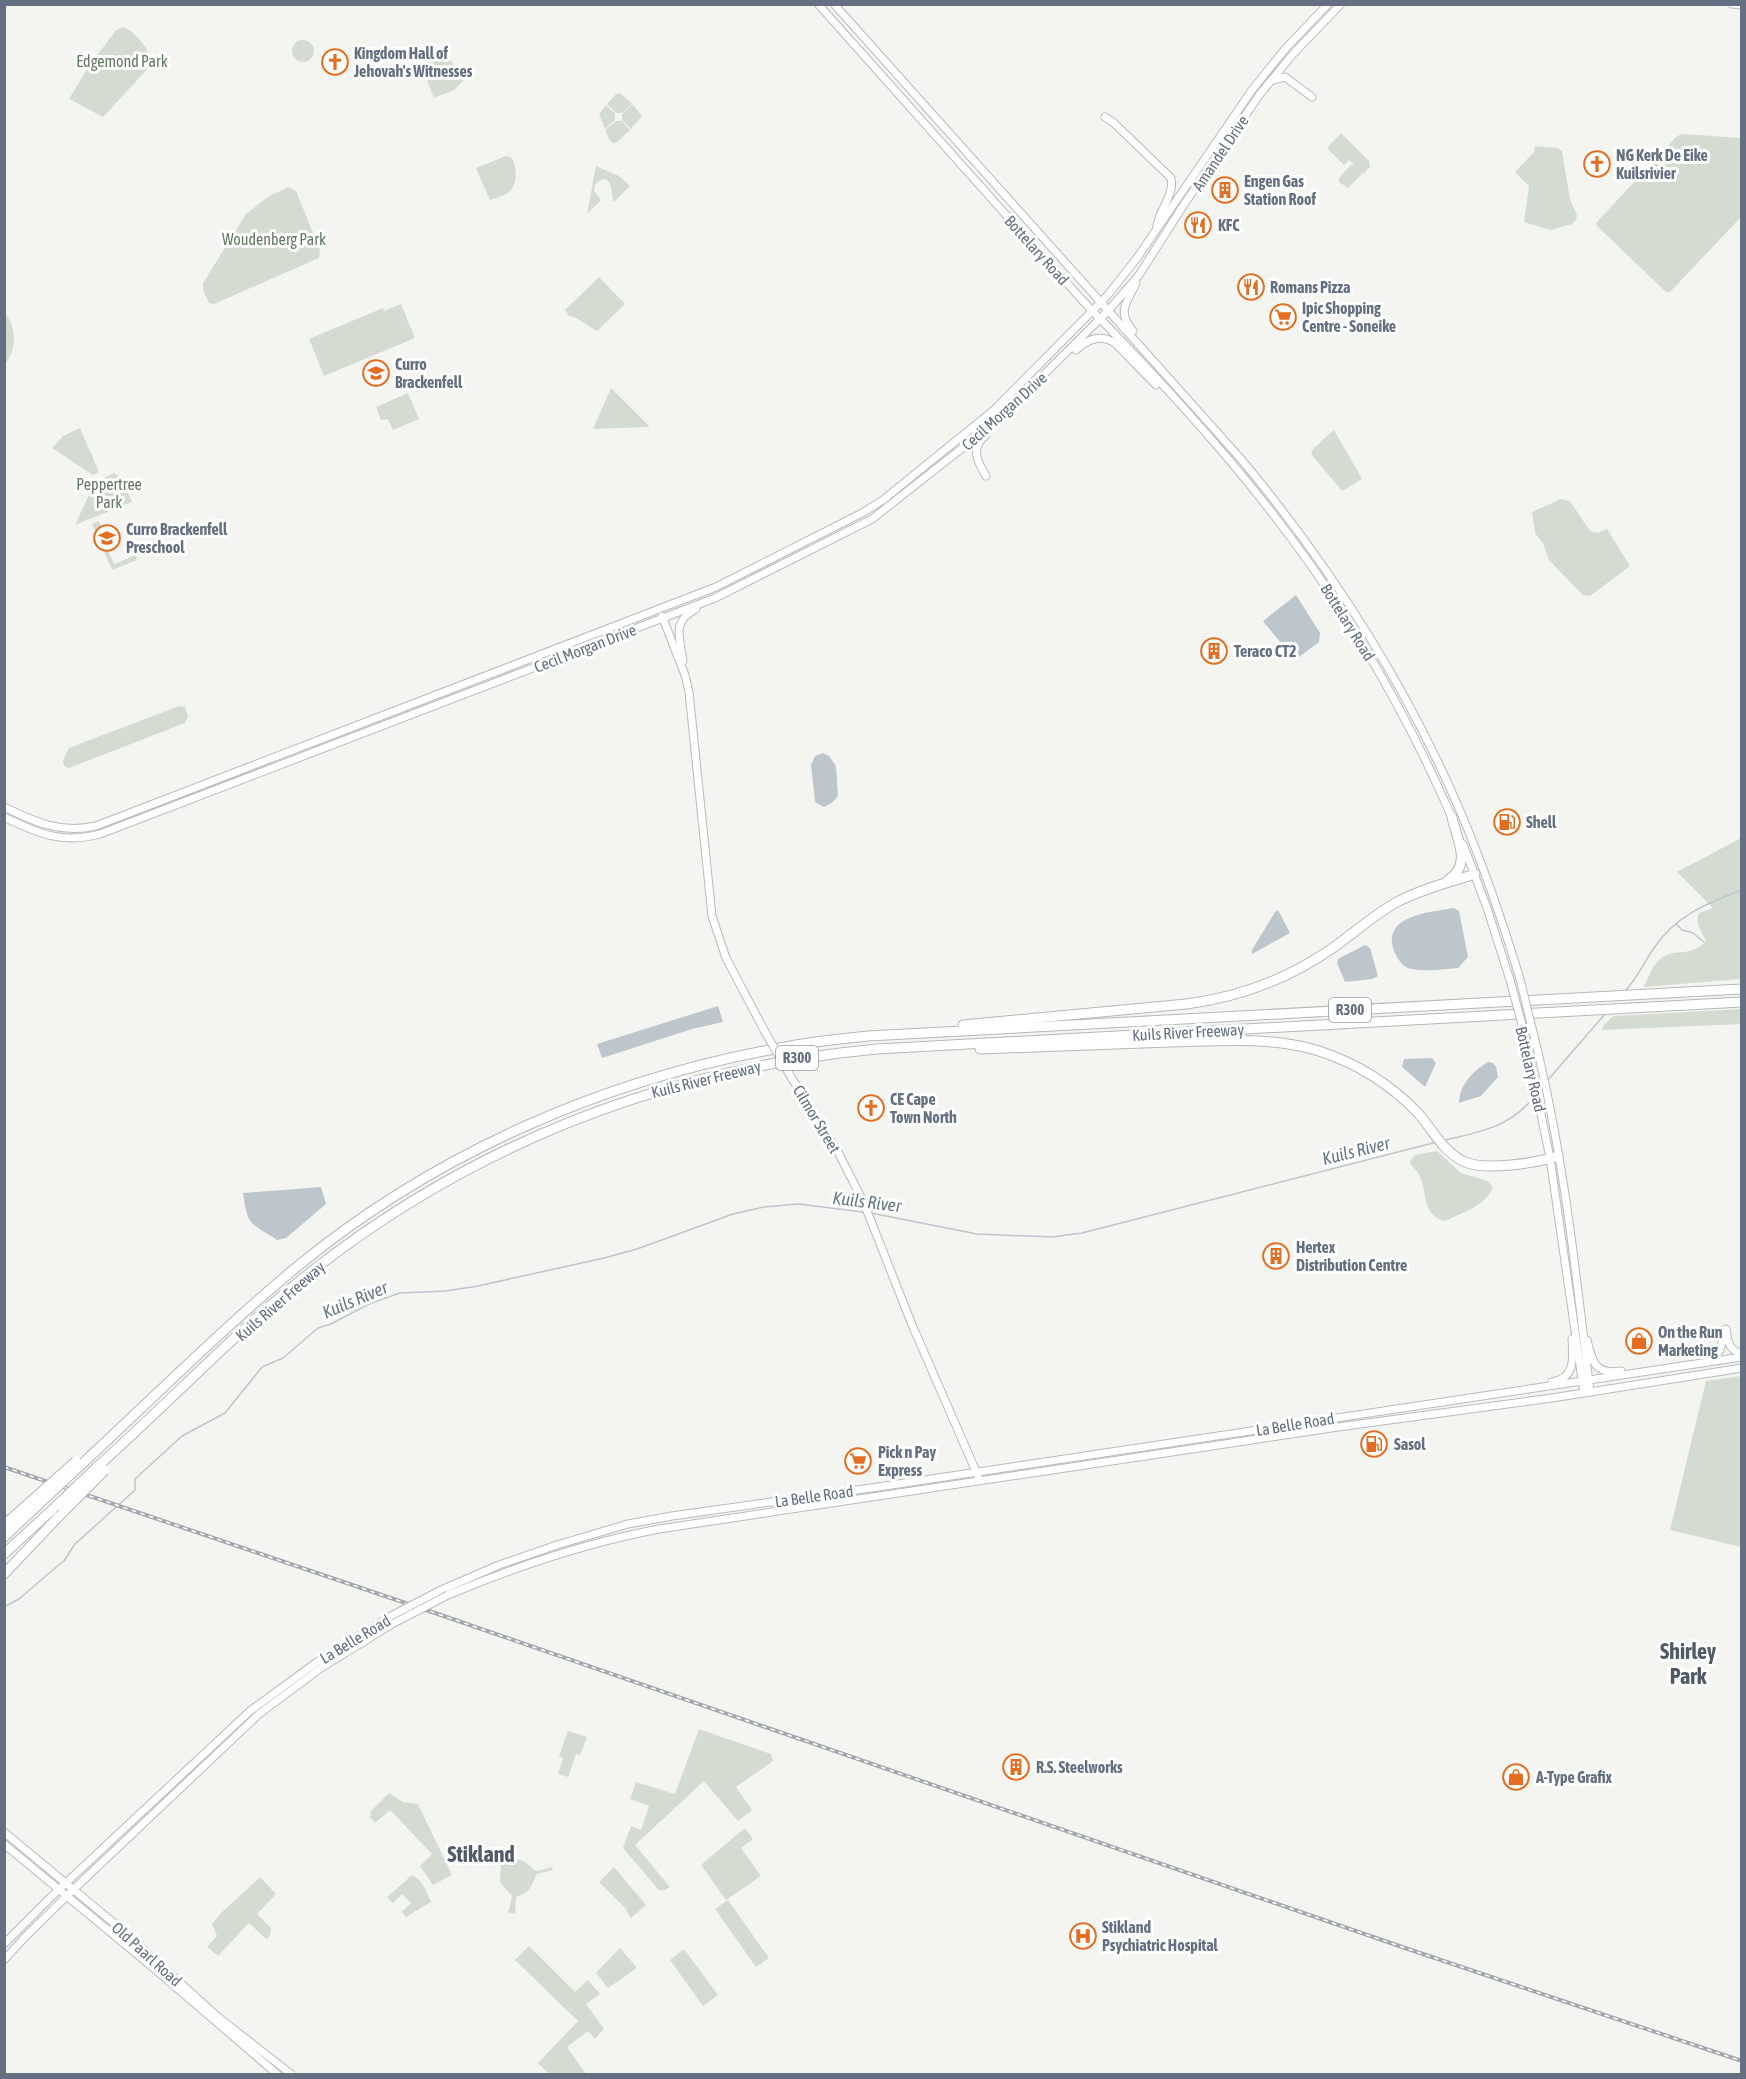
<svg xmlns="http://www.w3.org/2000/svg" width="1746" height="2079" font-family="'Asap Condensed',sans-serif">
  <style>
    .green { fill: #d4dcd2 }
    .water { fill: #bdc6cd }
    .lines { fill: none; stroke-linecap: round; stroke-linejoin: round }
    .stream { stroke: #bdc6cd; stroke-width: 1.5 }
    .secondary-casing { stroke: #b7babf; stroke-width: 9 }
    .highway-casing { stroke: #b5b7bb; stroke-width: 11 }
    .secondary { stroke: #fff; stroke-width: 7 }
    .highway { stroke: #fff; stroke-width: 9 }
    .rail-casing { stroke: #a3a7ae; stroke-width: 4 }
    .rail { stroke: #fff; stroke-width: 1.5; stroke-dasharray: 4.5; stroke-linecap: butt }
    .secondary-bridge-casing { stroke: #b7babf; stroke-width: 9; stroke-linecap: butt }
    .highway-bridge-casing { stroke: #b5b7bb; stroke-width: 11; stroke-linecap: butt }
    .secondary-bridge { stroke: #fff; stroke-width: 7 }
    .highway-bridge { stroke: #fff; stroke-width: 9 }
    .labels { text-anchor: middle; stroke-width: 6; stroke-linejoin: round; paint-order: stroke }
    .shield { fill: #fff; stroke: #929ba8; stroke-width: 1.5 }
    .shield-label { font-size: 15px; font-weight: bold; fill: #647082 }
    .poi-label { font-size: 16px; font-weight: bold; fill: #647082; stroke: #fff; text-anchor: start }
    .park-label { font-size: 16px; fill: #637962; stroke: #fff }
    .street-label { font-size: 16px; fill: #647082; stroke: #fff }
    .water-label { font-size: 18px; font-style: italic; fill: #647886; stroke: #fff }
    .district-label { font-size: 22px; font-weight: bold; fill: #515a67; stroke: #fff }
  </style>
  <rect width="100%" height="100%" fill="#f4f5f1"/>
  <!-- green -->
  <g class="green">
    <path d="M123,27C135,31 152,52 152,64L103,117L69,99L87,69L116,30Z"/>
    <circle cx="303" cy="51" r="11"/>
    <polygon points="433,46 439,48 466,78 454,90 434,98 417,55 420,50"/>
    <polygon points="620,93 632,103 622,113 616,113 607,104 616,94"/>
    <polygon points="632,104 642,116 631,129 622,120 622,114"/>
    <polygon points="606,105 615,114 615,120 605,129 599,114"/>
    <polygon points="616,121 622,121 630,130 617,142 613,143 610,141 605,130"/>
    <polygon points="1341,133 1369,161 1370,167 1363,174 1361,172 1361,175 1348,188 1339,182 1339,178 1351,165 1354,165 1349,160 1344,165 1327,148"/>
    <polygon points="1683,134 1741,138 1741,217 1670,292 1666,292 1597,226 1596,223 1677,136"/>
    <polygon points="1535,146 1557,148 1562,151 1570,199 1577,215 1576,220 1572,224 1551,230 1524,222 1529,186 1515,172 1534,152"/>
    <path d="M506,156L512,158C517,167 518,185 509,192C504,196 496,198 490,200L476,168Z"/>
    <path d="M596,166L619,176L630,186L614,202C611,196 613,173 599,181C594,184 595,186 594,191L601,200L587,214Z"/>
    <polygon points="289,187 296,191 320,250 319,258 214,304 209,303 203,290 203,283 246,214 269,196"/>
    <polygon points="599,277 625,304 597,331 576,318 569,316 565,310"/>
    <polygon points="401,304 415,338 324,376 309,339 383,308 384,311"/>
    <path d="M5,313C17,328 17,349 5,364Z"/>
    <polygon points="611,388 649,426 649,427 593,429"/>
    <polygon points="408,393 419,419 393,430 388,419 381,420 376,407"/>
    <polygon points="80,428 99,472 93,475 52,448 63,436"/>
    <polygon points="1334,430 1362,479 1342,491 1311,454 1313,449"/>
    <polygon points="114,473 121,477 132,502 75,525 95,482"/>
    <polygon points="1561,499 1570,501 1590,531 1598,533 1607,529 1630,566 1590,596 1583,595 1549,560 1543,543 1535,533 1532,512"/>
    <polygon points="99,521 103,530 108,528 115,544 107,547 114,564 136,555 137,560 112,570 92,524"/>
    <polygon points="179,706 185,707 188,716 185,723 69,768 64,766 63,760 69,748"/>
    <path d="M1741,838V979L1644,987C1645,982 1648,978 1650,974C1666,939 1687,963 1706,941C1702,931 1694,924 1699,913L1713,908L1677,872Z"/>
    <polygon points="1741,1009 1741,1024 1602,1030 1603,1026 1613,1016"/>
    <path d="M1437,1151L1461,1173L1488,1181L1493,1188C1485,1206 1462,1213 1445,1221C1422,1215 1428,1196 1420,1177C1418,1170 1412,1169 1410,1161L1415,1155Z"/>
    <polygon points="1741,1376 1742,1376 1741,1547 1670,1530 1706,1381"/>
    <polygon points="699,1729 771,1754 773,1761 736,1787 752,1810 738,1821 704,1781 635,1845 670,1887 665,1890 659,1890 623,1848 631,1826 641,1830 649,1806 630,1799 636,1782 675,1794"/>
    <polygon points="568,1731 587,1737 580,1755 576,1754 568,1777 558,1774 563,1758 559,1756"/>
    <polygon points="389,1793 403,1802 418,1804 452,1875 433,1885 420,1866 432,1854 390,1810 375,1823 370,1817 371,1811"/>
    <polygon points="745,1828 753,1839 741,1848 761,1876 726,1900 701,1865"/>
    <path d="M492,1850L493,1853L505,1864C518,1856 525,1860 534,1870L538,1871L552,1867L553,1870L537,1874L530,1889L525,1893L516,1897L515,1914L507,1912L509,1910L512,1896C499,1880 499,1887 501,1866L491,1856H487Z"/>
    <polygon points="614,1867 646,1905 631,1918 625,1908 599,1882"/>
    <path d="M412,1875C423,1880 426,1892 431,1902L406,1917L402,1912L411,1903L402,1894L393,1903L387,1897Z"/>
    <polygon points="260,1877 276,1894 257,1914 271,1928 270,1936 266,1939 249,1923 218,1956 207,1947 217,1936 212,1924 221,1913"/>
    <polygon points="728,1900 769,1958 756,1967 715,1909"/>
    <polygon points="529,1946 575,1992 588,1980 600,1994 586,2004 604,2029 595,2039 588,2031 567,2047 586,2074 549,2074 538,2063 578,2021 515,1960"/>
    <polygon points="620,1948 637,1968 608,1988 596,1973"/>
    <polygon points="684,1949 718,1995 703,2006 670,1960"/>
  </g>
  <!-- water -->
  <g class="water">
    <polygon points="1296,595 1320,633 1319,642 1295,660 1263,621"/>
    <polygon points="823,753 829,756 836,766 838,796 833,802 824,807 815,802 811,765 815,756"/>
    <path d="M1454,908L1459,911L1468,957L1458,968C1443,969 1425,972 1411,969C1403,967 1398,960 1395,953C1379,915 1431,912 1454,908Z"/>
    <polygon points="1278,910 1290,933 1252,954 1252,950 1275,912"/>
    <polygon points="1365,945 1370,948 1378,976 1372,979 1345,982 1337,963 1338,959"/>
    <polygon points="718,1006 723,1022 692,1029 602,1058 597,1044"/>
    <polygon points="1432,1058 1436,1063 1425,1087 1402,1067 1404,1059"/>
    <path d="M1488,1062L1493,1063L1496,1067L1498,1077L1481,1096L1459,1103C1459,1085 1473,1071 1488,1062Z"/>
    <path d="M321,1187L326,1204L286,1238L277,1240C249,1222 248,1226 243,1193Z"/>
  </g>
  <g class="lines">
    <!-- stream -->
    <g class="stream">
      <polyline points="1676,924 1682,930 1693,933 1704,942"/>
      <path d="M1626,990C1638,977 1644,962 1654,948C1675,916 1707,903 1742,890"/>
      <polyline points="1547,1081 1605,1014"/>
      <path d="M1445,1140C1481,1132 1510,1127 1535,1096"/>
      <polyline points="871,1213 977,1234 1052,1237 1082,1233 1437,1142"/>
      <polyline points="4,1607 19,1599 55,1568 64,1561 75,1544 135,1490 135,1479 182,1436 225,1413 262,1367 283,1358 318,1328 331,1324 369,1304 400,1293 446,1291 478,1286 604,1258 637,1249 733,1214 764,1207 798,1204 863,1212"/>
    </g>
    <!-- secondary casing -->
    <g class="secondary-casing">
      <g id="secondary">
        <path d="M818,4L1083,301C1150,370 1217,441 1276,518C1348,611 1406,712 1453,820"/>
        <path d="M834,4L1241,459C1330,566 1406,684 1461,813C1484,867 1503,923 1520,979"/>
        <polyline points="1732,4 1742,5"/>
        <polyline points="1274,80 1285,77 1312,97"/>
        <path d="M1105,117L1114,123L1171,178C1175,194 1159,210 1157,226"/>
        <path d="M1133,331C1116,310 1127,304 1136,283"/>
        <path d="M1076,350C1088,339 1100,334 1115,343L1156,385"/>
        <path d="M986,435C970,448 977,461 986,476"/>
        <polyline points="662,616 685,675 689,692 712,916 726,958 764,1030"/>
        <path d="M683,661C680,637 671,622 696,609"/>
        <path d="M4,807C35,822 61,834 96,826L716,587L862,513L883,500L994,410L1107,296L1137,258L1252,90L1286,48L1328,4"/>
        <path d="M4,817C39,834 62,844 100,834L715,598L872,519L998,420L1109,310L1139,275L1183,206L1260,94L1293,54L1341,4"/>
        <polyline points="1463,844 1487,908 1510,980"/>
        <polyline points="1524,1032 1550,1158 1584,1393"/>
        <path d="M1533,1032C1563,1150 1576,1272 1590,1392"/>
        <polyline points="791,1077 838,1152 863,1201 913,1327 978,1476"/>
        <path d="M1726,1330C1728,1340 1728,1351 1742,1353"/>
        <path d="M1587,1340C1592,1362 1595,1375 1621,1371"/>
        <polyline points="1709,1358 1714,1357 1720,1350 1726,1329"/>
        <path d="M1552,1382C1576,1378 1573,1358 1572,1339"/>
        <polyline points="439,1591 499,1565 557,1545 628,1524 672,1516 885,1486 1742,1357"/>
        <path d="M448,1595C517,1566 585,1543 659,1529L1331,1428L1552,1398L1742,1368"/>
        <polyline points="4,1832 121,1929 218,2017 291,2074"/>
        <polyline points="4,1844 150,1965 277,2074"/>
        <polyline points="4,1944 54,1894 250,1711 317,1662 389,1617"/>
        <polyline points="4,1960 25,1937 74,1889 259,1714 321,1668 392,1624"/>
      </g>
    </g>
    <!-- highway casing -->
    <g class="highway-casing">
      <g id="highway">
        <path d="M1447,881C1473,864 1457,841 1452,817"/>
        <path d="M963,1025L1186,1004C1240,997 1289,979 1334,947C1355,932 1375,914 1397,902C1421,889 1450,882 1475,874"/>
        <path d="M980,1049C1043,1047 1107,1044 1170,1042C1220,1041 1271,1036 1319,1051C1356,1063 1391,1085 1418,1113C1432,1129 1444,1153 1465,1162C1486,1171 1536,1163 1558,1156"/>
        <path d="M83,1463C152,1399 220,1331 293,1270C435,1152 609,1077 791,1046C816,1041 843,1039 868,1036L1742,989"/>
        <path d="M97,1467C169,1403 236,1331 312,1271C478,1141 668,1069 877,1049L1742,1002"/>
        <polyline points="4,1525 31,1501"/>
        <polyline points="4,1537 39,1504"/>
        <polyline points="4,1554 53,1509"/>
        <polyline points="4,1574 63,1512"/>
      </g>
    </g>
    <!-- secondary -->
    <use href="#secondary" class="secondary"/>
    <!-- highway -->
    <use href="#highway" class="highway"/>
    <!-- rail casing -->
    <g class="rail-casing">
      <polyline id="rail" points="4,1467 435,1613 1408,1949 1742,2061"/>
    </g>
    <!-- rail -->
    <use href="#rail" class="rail"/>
    <!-- secondary-bridge casing -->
    <g class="secondary-bridge-casing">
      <g id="secondary-bridge">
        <polyline points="1520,979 1533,1032"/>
        <polyline points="1510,980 1524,1032"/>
        <polyline points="764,1030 791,1077"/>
        <polyline points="389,1617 439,1591"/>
        <polyline points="392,1624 448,1595"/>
      </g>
    </g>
    <!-- highway-bridge casing -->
    <g class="highway-bridge-casing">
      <g id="highway-bridge">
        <polyline points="31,1501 76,1461"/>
        <polyline points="39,1504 83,1463"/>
        <polyline points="53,1509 97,1467"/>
        <polyline points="63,1512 105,1470"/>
      </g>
    </g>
    <!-- secondary-bridge -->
    <use href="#secondary-bridge" class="secondary-bridge"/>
    <!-- highway-bridge -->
    <use href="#highway-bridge" class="highway-bridge"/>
  </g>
  <!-- icons -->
  <defs>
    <g id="church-ring" transform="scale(1.35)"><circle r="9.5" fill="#fff" stroke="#e36e22" stroke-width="1.5"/><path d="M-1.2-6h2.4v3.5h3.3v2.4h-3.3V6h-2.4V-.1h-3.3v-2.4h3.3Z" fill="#e36e22"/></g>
    <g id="building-ring" transform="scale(1.35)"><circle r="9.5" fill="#fff" stroke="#e36e22" stroke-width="1.5"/><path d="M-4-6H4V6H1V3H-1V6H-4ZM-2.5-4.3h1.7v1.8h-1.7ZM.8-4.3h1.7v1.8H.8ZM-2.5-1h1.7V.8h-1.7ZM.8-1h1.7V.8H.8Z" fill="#e36e22"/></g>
    <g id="restaurant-ring" transform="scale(1.35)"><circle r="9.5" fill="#fff" stroke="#e36e22" stroke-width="1.5"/><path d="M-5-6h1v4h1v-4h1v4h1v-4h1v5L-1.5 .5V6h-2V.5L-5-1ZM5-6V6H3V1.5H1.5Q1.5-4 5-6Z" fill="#e36e22"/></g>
    <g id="supermarket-ring" transform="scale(1.35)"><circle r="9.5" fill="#fff" stroke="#e36e22" stroke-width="1.5"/><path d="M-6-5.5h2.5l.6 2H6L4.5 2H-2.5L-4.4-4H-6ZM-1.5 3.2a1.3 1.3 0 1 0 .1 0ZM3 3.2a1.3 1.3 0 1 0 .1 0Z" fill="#e36e22"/></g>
    <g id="school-ring" transform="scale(1.35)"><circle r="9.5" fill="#fff" stroke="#e36e22" stroke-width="1.5"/><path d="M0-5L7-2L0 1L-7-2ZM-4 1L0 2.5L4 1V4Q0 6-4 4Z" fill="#e36e22"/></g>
    <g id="fuel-ring" transform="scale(1.35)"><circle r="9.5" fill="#fff" stroke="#e36e22" stroke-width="1.5"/><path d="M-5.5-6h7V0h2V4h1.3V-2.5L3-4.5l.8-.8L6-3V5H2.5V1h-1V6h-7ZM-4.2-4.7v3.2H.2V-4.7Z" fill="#e36e22"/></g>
    <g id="shop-ring" transform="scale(1.35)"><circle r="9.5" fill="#fff" stroke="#e36e22" stroke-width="1.5"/><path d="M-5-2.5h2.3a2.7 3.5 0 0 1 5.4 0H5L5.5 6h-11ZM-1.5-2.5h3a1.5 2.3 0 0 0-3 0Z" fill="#e36e22"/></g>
    <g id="hospital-ring" transform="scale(1.35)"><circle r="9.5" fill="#fff" stroke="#e36e22" stroke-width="1.5"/><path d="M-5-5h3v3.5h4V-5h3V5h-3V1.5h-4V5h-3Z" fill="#e36e22"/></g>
  </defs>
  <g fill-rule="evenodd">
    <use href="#church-ring" x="335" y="62"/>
    <use href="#church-ring" x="1597" y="164"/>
    <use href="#building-ring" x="1225" y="190"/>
    <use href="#restaurant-ring" x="1198" y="225"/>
    <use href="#restaurant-ring" x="1251" y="287"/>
    <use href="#supermarket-ring" x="1283" y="317"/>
    <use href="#school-ring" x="376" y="373"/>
    <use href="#school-ring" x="107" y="538"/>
    <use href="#building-ring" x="1214" y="651"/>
    <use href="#fuel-ring" x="1507" y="822"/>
    <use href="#church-ring" x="871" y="1108"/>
    <use href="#building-ring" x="1276" y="1256"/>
    <use href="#shop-ring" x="1639" y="1341"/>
    <use href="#fuel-ring" x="1374" y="1444"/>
    <use href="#supermarket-ring" x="858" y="1461"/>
    <use href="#building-ring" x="1016" y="1767"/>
    <use href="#shop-ring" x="1516" y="1777"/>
    <use href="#hospital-ring" x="1083" y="1936"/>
  </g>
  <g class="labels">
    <!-- shield labels -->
    <g class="shield">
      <rect x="1329" y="998" width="42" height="24" rx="4.5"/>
      <rect x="776" y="1046" width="42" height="24" rx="4.5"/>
    </g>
    <g class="shield-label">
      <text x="1350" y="1015">R300</text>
      <text x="797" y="1063">R300</text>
    </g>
    <!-- poi labels -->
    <g class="poi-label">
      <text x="354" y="59">Kingdom Hall of<tspan x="354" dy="18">Jehovah's Witnesses</tspan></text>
      <text x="1616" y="161">NG Kerk De Eike<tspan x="1616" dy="18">Kuilsrivier</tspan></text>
      <text x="1244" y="187">Engen Gas<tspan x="1244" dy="18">Station Roof</tspan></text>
      <text x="1218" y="231">KFC</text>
      <text x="1270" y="293">Romans Pizza</text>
      <text x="1302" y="314">Ipic Shopping<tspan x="1302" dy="18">Centre - Soneike</tspan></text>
      <text x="395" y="370">Curro<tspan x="395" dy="18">Brackenfell</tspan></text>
      <text x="126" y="535">Curro Brackenfell<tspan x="126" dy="18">Preschool</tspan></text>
      <text x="1234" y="657">Teraco CT2</text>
      <text x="1526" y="828">Shell</text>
      <text x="890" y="1105">CE Cape<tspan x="890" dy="18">Town North</tspan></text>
      <text x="1296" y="1253">Hertex<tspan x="1296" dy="18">Distribution Centre</tspan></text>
      <text x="1658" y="1338">On the Run<tspan x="1658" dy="18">Marketing</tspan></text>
      <text x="1394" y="1450">Sasol</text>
      <text x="878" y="1458">Pick n Pay<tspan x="878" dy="18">Express</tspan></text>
      <text x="1036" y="1773">R.S. Steelworks</text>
      <text x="1536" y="1783">A-Type Grafix</text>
      <text x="1102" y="1933">Stikland<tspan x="1102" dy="18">Psychiatric Hospital</tspan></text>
    </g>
    <!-- park labels -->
    <g class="park-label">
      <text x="122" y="67">Edgemond Park</text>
      <text x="274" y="245">Woudenberg Park</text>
      <text x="109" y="490">Peppertree<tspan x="109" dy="18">Park</tspan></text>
    </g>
    <!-- street labels -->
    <g class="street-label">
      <text transform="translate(1220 153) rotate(-56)" y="6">Amandel Drive</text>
      <text transform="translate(1037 250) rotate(48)" y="6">Bottelary Road</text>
      <text transform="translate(1004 411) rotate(-42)" y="6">Cecil Morgan Drive</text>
      <text transform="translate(1348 622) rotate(58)" y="6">Bottelary Road</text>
      <text transform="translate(585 648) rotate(-21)" y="6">Cecil Morgan Drive</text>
      <text transform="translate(1188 1032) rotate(-3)" y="6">Kuils River Freeway</text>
      <text transform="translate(1531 1069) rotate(77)" y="6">Bottelary Road</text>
      <text transform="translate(706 1079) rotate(-14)" y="6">Kuils River Freeway</text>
      <text transform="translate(817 1119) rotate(59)" y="6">Cilmor Street</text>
      <text transform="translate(280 1301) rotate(-41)" y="6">Kuils River Freeway</text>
      <text transform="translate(1295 1424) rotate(-9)" y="6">La Belle Road</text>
      <text transform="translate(814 1496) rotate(-8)" y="6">La Belle Road</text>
      <text transform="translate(355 1639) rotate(-31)" y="6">La Belle Road</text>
      <text transform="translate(147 1954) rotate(42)" y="6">Old Paarl Road</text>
    </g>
    <!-- water labels -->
    <g class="water-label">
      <text transform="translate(1356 1151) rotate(-14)" y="6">Kuils River</text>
      <text transform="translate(867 1202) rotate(7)" y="6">Kuils River</text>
      <text transform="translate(355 1300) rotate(-23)" y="6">Kuils River</text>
    </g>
    <!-- district labels -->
    <g class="district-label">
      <text x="1688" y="1659">Shirley<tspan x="1688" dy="25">Park</tspan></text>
      <text x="481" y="1862">Stikland</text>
    </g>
  </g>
  <!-- border -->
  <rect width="1746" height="2079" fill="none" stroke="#647082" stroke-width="12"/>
</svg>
